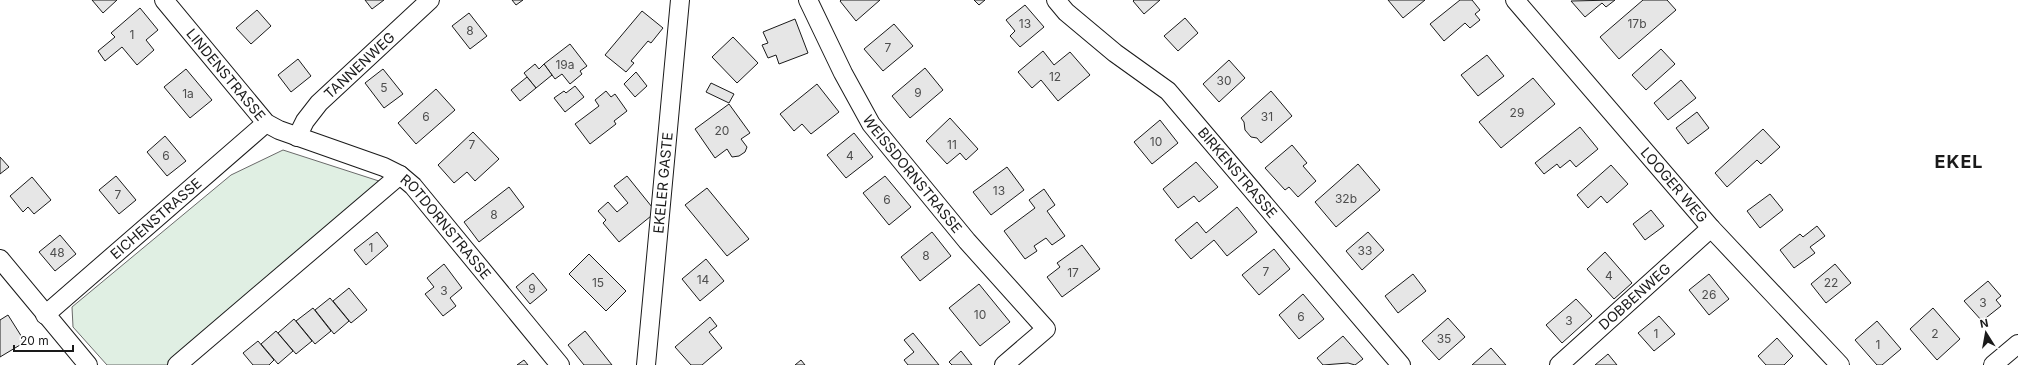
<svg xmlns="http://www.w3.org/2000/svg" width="2018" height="365" font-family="Inter,sans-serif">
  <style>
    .green { fill: #e0efe3; stroke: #6a6a6a }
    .building { fill: #e6e6e6; stroke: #1a1a1a }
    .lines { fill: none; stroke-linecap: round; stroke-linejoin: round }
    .minor-casing { stroke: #1a1a1a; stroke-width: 20 }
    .minor { stroke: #fff; stroke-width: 18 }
    .labels { text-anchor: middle; stroke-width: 3; stroke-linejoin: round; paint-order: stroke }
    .number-label { font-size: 12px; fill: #4d4d4d }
    .street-label { font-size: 14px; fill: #1a1a1a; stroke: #fff }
    .district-label { font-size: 18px; font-weight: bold; letter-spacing: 1px; fill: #1a1a1a; stroke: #fff }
  </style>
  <rect width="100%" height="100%" fill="#fff"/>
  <!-- green -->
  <polygon class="green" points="283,150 382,182 167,365 107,365 73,327 72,307 231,175"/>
  <!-- building -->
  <g class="building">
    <polygon points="92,0 117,0 103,13"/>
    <polygon points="365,0 384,0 372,9"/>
    <polygon points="512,0 523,0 516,5"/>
    <polygon points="841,0 880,0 856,21 840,1"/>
    <polygon points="974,0 985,0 979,5"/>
    <polygon points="1134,0 1160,0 1144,14 1133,1"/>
    <polygon points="1388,0 1425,0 1403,18"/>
    <polygon points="1460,0 1472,0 1480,10 1475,14 1480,20 1470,28 1465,23 1444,41 1430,24"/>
    <polygon points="1615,0 1606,7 1602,3 1585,17 1571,1"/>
    <polygon points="1643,0 1667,0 1676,10 1619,59 1600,37"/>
    <polygon points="1025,5 1044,27 1020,47 1010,36 1015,31 1006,20"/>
    <polygon points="140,8 158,30 146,40 154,50 137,65 122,47 105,61 98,51 115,37 111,33"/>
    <polygon points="257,10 271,26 251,44 236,28"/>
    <polygon points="642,11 663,28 651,43 648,41 631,61 634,63 626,72 605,55"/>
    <polygon points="469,13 487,36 470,49 452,26"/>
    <polygon points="1185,18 1198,33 1178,51 1164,36"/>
    <polygon points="795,19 808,53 779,64 776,55 768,58 762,45 768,43 763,32"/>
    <polygon points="894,24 913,46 883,71 864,49"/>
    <polygon points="733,37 758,63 737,83 712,57"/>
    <polygon points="570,44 587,66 580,71 582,74 570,84 562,74 555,79 544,64"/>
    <polygon points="1661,49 1675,64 1646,90 1632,75"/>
    <polygon points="1043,51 1054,65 1070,52 1090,75 1058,101 1041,80 1032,88 1018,72"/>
    <polygon points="1487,55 1504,76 1478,96 1461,75"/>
    <polygon points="298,59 311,76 291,92 278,75"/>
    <polygon points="1229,60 1245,78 1219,102 1203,84"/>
    <polygon points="535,64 539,69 544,64 552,75 536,88 524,73"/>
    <polygon points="925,68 943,90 910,118 892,96"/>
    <polygon points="186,69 212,100 190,118 164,87"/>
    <polygon points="383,69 403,94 384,108 365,83"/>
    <polygon points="636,72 647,86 635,97 624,84"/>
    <polygon points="527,77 536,88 520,101 511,90"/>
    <polygon points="1533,78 1555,104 1501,148 1479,122"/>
    <polygon points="1681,80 1696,98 1668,120 1654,103"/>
    <polygon points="711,83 734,94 729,103 706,92"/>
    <polygon points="817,84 839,112 811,134 802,124 794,131 780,114"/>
    <polygon points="575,86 584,97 565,112 554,98 564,91 566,93"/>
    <polygon points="436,89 455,110 416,144 398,123"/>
    <polygon points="606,91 611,97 615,94 627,111 614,121 616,124 590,144 575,124 599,106 595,100"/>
    <polygon points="1271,91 1292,116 1261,143 1257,138 1251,137 1245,130 1244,122 1241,118"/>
    <polygon points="729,104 750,133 741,139 747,147 745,152 739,156 732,157 727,149 715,158 695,129"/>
    <polygon points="1697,112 1709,128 1688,144 1676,128"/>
    <polygon points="950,118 978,149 966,160 960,153 947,164 926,141"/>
    <polygon points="1160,120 1178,143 1152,164 1134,142"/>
    <polygon points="1580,127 1598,149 1576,167 1570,160 1560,168 1557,164 1544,174 1535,163"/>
    <polygon points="1763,129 1780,147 1761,164 1757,160 1727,187 1715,173"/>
    <polygon points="473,132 499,159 475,181 467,172 454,183 438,165"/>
    <polygon points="854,133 873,157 846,178 827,155"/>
    <polygon points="165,136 186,161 167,176 147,152"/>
    <polygon points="1292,145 1307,163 1303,166 1316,181 1298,197 1289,187 1285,190 1265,168"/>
    <polygon points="0,157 9,167 0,174"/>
    <polygon points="1196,162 1218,187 1199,202 1194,196 1178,208 1163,189"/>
    <polygon points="1358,164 1380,190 1336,227 1315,202"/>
    <polygon points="1611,165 1628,184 1607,203 1601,196 1588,208 1577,195"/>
    <polygon points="1007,167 1024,190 991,215 973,192"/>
    <polygon points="116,176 136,200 119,214 99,190"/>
    <polygon points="627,176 656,212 619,242 603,223 606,220 598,211 608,202 617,212 628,203 614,186"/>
    <polygon points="885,176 911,207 889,225 863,193"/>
    <polygon points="32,177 51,200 34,214 28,207 23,212 10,196"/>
    <polygon points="509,187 524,207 479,242 464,222"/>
    <polygon points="707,188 749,239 727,256 685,205"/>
    <polygon points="1044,189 1055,205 1047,211 1065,236 1052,245 1046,238 1034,246 1037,251 1025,259 1004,231 1035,208 1029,200"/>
    <polygon points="1770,194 1783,210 1760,228 1747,211"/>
    <polygon points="1237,207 1257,232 1227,256 1214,240 1191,259 1175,240 1197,222 1206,233"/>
    <polygon points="1651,210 1664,226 1645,240 1633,224"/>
    <polygon points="1817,226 1825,236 1810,247 1815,253 1794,268 1780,250 1800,234 1803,237"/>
    <polygon points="377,232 388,246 366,265 354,250"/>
    <polygon points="932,232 951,256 920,281 901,257"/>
    <polygon points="1368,232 1384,250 1362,270 1346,251"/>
    <polygon points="60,235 76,254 55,271 39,252"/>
    <polygon points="1082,245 1100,269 1062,297 1047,277 1060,267 1057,263"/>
    <polygon points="1274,249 1290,269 1259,295 1242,275"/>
    <polygon points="1605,252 1632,283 1614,299 1587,269"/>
    <polygon points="589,254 626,291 606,311 569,274"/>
    <polygon points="706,259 724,281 700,301 682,279"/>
    <polygon points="444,264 462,288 450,298 456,306 443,316 425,294 434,287 427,278"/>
    <polygon points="1835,264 1851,283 1826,303 1811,284"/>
    <polygon points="533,273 547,290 530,304 516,287"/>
    <polygon points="1413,274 1426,291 1398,313 1385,296"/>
    <polygon points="1709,274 1729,299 1709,315 1689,290"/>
    <polygon points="1988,281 2001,296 1996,300 2001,306 1982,321 1964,301"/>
    <polygon points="979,284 1010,322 980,346 949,308"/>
    <polygon points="349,288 367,310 351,323 333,301"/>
    <polygon points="1303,294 1324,319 1299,339 1279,315"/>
    <polygon points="330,298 349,321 334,334 315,310"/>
    <polygon points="1576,299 1592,316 1562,343 1546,325"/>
    <polygon points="313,308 331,331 315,344 296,321"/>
    <polygon points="1933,308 1960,339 1937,360 1910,329"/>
    <polygon points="8,315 25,342 0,357 0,320"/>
    <polygon points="1659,316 1675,334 1654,351 1638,333"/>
    <polygon points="710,317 717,326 709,332 722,348 702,365 691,365 675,347"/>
    <polygon points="1448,318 1465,337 1439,360 1422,341"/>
    <polygon points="294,319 312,341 296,354 278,333"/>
    <polygon points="1877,321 1901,349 1882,365 1877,365 1855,340"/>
    <polygon points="276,331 293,351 278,364 261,344"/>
    <polygon points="585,331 612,365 584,365 568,345"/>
    <polygon points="913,333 939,365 908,365 904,360 914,352 904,340"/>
    <polygon points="1343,336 1363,359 1355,365 1348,363 1323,365 1317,358"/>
    <polygon points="1777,338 1793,356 1784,365 1766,365 1758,356"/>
    <polygon points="258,341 274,360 269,365 253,365 243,353"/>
    <polygon points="1491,348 1506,365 1472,365"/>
    <polygon points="961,351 972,365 952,365 949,362"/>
    <polygon points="1608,354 1617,365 1595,365"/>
    <polygon points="524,360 528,365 517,365"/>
    <polygon points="801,360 805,365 795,365"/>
  </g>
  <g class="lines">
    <!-- minor casing -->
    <g class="minor-casing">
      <g id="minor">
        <path id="s1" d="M164,0L266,123L279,130L384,167L400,175L413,186L560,365"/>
        <path id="s2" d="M808,0L843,73L871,124L967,241L1046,329L1004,365"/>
        <path id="s3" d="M1056,0L1066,12L1115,53L1168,91L1401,365"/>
        <path id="s4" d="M1515,0L1711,228L1840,365"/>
        <path id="s5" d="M297,137L305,121L319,103L430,0"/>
        <polyline points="0,259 88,365"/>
        <path id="s6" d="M45,315L266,123"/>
        <polyline points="177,365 400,175"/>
        <path id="s7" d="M646,365L680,0"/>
        <path id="s8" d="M1559,365L1711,228"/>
        <polyline points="1993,365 2018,344"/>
      </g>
    </g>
    <!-- minor -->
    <use href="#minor" class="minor"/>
  </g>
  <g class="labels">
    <!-- number labels -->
    <g class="number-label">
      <text x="1025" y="28">13</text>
      <text x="1637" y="28">17b</text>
      <text x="470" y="35">8</text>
      <text x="132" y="39">1</text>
      <text x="888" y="52">7</text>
      <text x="565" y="69">19a</text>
      <text x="1055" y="81">12</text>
      <text x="1224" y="85">30</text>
      <text x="384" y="92">5</text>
      <text x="918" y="97">9</text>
      <text x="188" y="98">1a</text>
      <text x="1517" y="117">29</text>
      <text x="426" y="121">6</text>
      <text x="1267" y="121">31</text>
      <text x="722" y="135">20</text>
      <text x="1156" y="146">10</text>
      <text x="472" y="149">7</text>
      <text x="952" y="149">11</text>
      <text x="166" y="160">6</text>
      <text x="850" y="160">4</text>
      <text x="999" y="195">13</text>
      <text x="118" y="199">7</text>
      <text x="1346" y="203">32b</text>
      <text x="887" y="204">6</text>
      <text x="494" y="219">8</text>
      <text x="371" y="252">1</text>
      <text x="1365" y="255">33</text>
      <text x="57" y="257">48</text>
      <text x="926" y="260">8</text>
      <text x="1266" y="276">7</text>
      <text x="1073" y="277">17</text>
      <text x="1609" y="280">4</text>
      <text x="703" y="284">14</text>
      <text x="598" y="287">15</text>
      <text x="1831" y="287">22</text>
      <text x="532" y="293">9</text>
      <text x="444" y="295">3</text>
      <text x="1709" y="299">26</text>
      <text x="1983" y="307">3</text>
      <text x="980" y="319">10</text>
      <text x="1301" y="321">6</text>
      <text x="1569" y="325">3</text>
      <text x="1656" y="338">1</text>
      <text x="1935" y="338">2</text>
      <text x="1444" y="343">35</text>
      <text x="1878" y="349">1</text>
    </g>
    <!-- street labels -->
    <g class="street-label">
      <text dy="5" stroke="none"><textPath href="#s5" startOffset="96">TANNENWEG</textPath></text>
      <text dy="5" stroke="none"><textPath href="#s1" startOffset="97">LINDENSTRASSE</textPath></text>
      <text dy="5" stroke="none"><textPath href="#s3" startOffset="252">BIRKENSTRASSE</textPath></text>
      <text dy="5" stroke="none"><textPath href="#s2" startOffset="204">WEISSDORNSTRASSE</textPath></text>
      <text dy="5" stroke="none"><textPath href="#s7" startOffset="183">EKELER GASTE</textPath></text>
      <text dy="5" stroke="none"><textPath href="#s4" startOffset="244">LOOGER WEG</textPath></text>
      <text dy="5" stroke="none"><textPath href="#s6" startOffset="147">EICHENSTRASSE</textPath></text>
      <text dy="5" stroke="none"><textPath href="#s1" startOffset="373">ROTDORNSTRASSE</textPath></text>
      <text dy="5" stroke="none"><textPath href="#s8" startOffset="102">DOBBENWEG</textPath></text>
    </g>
    <!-- district labels -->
    <g class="district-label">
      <text x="1959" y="168">EKEL</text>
    </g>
  </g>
  <!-- north arrow -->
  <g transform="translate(1986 333) rotate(349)" stroke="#ffffff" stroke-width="3" paint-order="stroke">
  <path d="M0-3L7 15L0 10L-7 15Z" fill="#1a1a1a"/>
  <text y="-6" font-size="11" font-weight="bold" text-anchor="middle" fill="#1a1a1a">N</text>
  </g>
  <!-- scale -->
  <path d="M14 345v6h59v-6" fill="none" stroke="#1a1a1a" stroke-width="2"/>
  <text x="20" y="345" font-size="12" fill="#1a1a1a" stroke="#ffffff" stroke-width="3" paint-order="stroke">20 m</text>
</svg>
